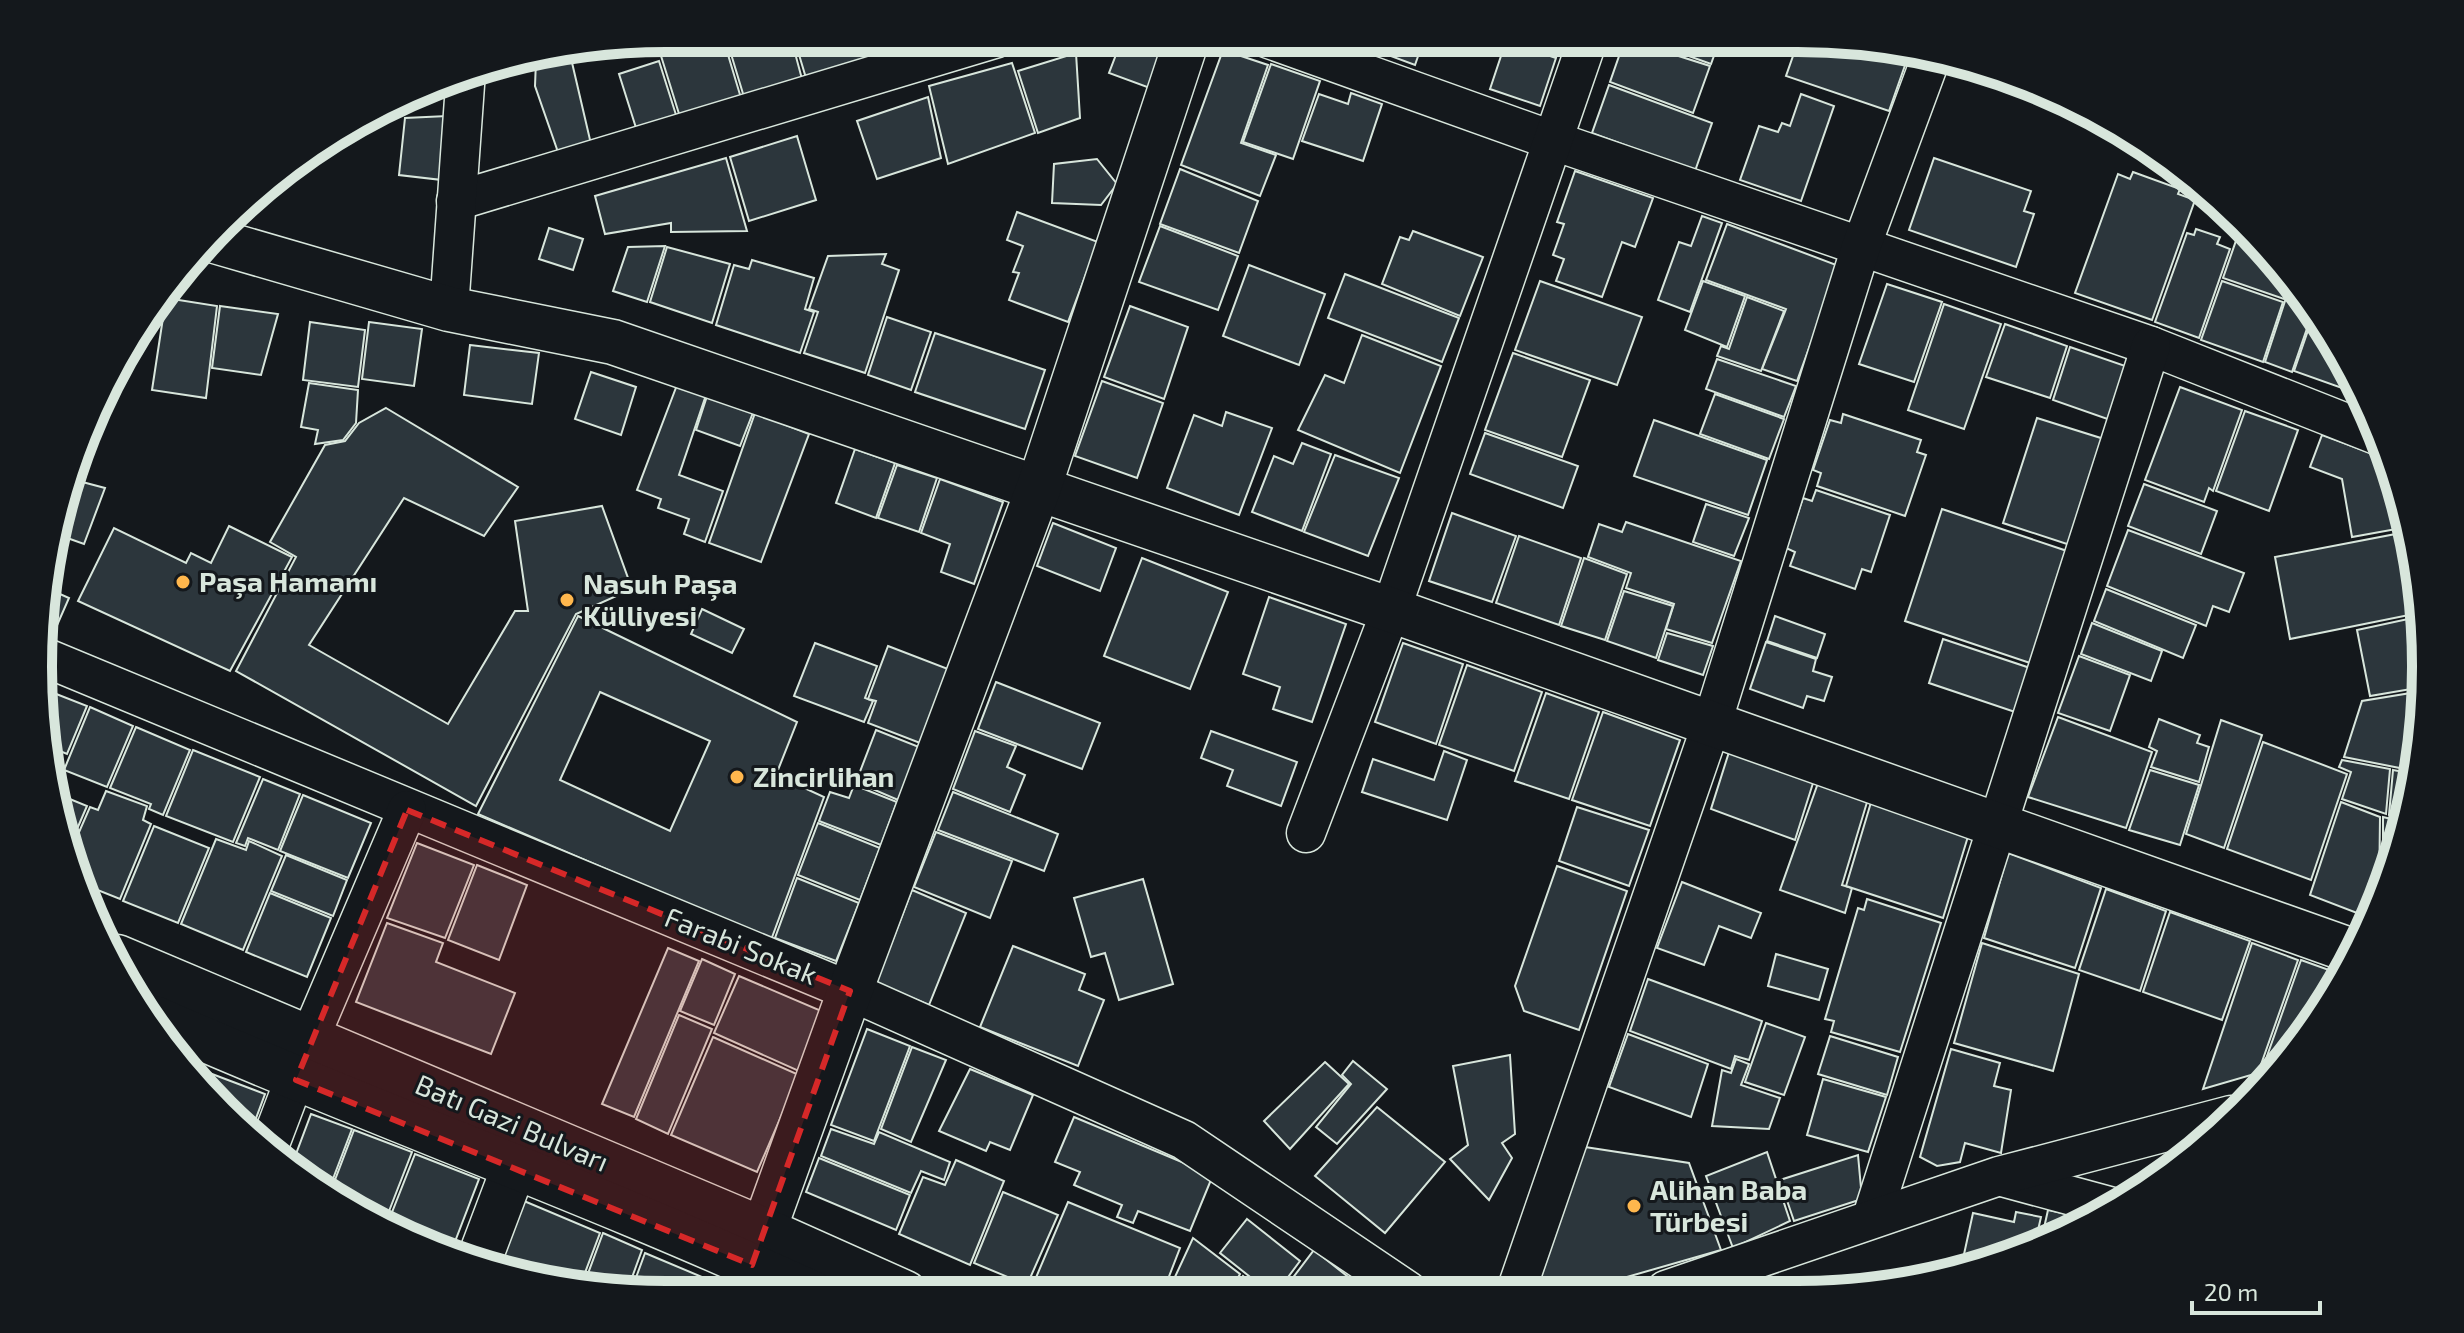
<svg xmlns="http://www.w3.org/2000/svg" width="2464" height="1333" font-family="'Exo 2',sans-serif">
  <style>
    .building { fill: #2c363c; stroke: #d8e6dc; stroke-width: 2; fill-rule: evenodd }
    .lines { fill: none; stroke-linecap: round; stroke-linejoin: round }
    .minor-casing { stroke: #d8e6dc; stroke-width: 41 }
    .tertiary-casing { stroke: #d8e6dc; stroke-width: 47 }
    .primary-casing { stroke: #d8e6dc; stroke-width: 47 }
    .minor { stroke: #14181c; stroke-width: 38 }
    .tertiary { stroke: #14181c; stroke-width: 44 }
    .primary { stroke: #14181c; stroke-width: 44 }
    .marked { fill: #d62828; fill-opacity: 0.2; stroke: #d62828; stroke-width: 6; stroke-dasharray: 16 10; stroke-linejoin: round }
    .poi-dot { fill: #ffb74d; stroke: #14181c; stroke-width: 3 }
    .labels { text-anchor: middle; stroke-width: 6; stroke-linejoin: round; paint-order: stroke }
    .poi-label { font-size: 28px; font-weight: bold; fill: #d8e6dc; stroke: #14181c; text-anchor: start }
    .street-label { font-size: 28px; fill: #d8e6dc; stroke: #14181c }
    .rim { fill: none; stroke: #d8e6dc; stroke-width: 10 }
  </style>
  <rect width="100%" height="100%" fill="#14181c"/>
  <!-- building -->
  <g class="building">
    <polygon points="674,38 723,38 741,98 680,117 657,43"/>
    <polygon points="748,38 791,38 802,79 744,97 728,44"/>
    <polygon points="794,38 890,38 894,50 806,78"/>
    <polygon points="897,38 929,38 900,48"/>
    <polygon points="1122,39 1177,39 1158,91 1109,73"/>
    <polygon points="1364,39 1424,39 1415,65 1361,45"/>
    <polygon points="1625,39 1710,66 1693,113 1610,82"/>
    <polygon points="1641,39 1720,39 1711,64"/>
    <polygon points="1799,39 1838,39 1910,51 1889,111 1786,76"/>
    <polygon points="1506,41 1556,58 1540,106 1490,89"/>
    <polygon points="1223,50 1268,65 1241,143 1276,155 1260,196 1181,165"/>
    <polygon points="1076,53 1080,118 1038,133 1018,71"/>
    <polygon points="570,54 591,144 559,155 535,86 536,60"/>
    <polygon points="659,61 677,118 637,131 619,74"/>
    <polygon points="1012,63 1035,133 948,164 929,86"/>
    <polygon points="1271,64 1320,81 1293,159 1243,142"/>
    <polygon points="1609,85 1712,123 1695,171 1592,133"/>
    <polygon points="1351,93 1382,104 1363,161 1302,141 1319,94 1348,104"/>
    <polygon points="1801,94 1834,106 1801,201 1740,180 1759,126 1778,132 1782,123 1790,126"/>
    <polygon points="928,97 941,158 877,179 857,121"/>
    <polygon points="447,116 451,181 399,175 405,118"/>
    <polygon points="797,136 816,200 749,221 730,157"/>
    <polygon points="726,158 747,231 671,232 671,223 605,234 595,196"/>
    <polygon points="1934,158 2031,191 2024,211 2034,214 2016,267 1909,230"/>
    <polygon points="1097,159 1117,184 1101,205 1052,203 1054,164"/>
    <polygon points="1180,169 1258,201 1239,253 1160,224"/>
    <polygon points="1575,171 1653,198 1635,247 1622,242 1602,297 1556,281 1564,259 1553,255 1564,224 1557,222"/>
    <polygon points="2133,172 2180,189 2178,194 2195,200 2152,320 2075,293 2118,174 2130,179"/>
    <polygon points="1017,212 1098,242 1068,322 1009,300 1019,273 1013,272 1023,246 1007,240"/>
    <polygon points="1702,216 1722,223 1690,312 1658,300 1679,242 1691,246"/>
    <polygon points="1727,224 1839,266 1797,381 1762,369 1786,309 1706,280"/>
    <polygon points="1160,226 1238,256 1218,310 1139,282"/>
    <polygon points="549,228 583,239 573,270 539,259"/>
    <polygon points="2196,229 2220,237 2217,244 2230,249 2199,338 2155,322 2187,233 2194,235"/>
    <polygon points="1413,231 1483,257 1460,316 1382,284 1400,237 1409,240"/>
    <polygon points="2249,233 2261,247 2264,257 2269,255 2290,278 2284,299 2223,278 2238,235"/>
    <polygon points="665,246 647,302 613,291 628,247"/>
    <polygon points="667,247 730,264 712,323 650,302"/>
    <polygon points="886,254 882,264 899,270 865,373 804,353 818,312 809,309 828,256"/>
    <polygon points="752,260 814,278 805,309 814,312 800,353 716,325 734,265 749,269"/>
    <polygon points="1249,265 1325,294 1299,365 1223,336"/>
    <polygon points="1345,274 1459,318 1442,362 1328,318"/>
    <polygon points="1540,281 1642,317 1617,385 1515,350"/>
    <polygon points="1703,281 1745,296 1727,347 1685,330"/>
    <polygon points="2222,281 2283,302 2263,362 2201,340"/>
    <polygon points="2294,282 2296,284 2306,300 2290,294"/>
    <polygon points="1887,284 1942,302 1914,382 1859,364"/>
    <polygon points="2287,295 2307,302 2313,311 2292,372 2265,362"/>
    <polygon points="1747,297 1784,311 1761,371 1717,356 1721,346 1729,349"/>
    <polygon points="166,298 217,306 206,398 152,390"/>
    <polygon points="1944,304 2001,324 1964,429 1908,410"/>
    <polygon points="220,306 278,314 261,375 212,368"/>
    <polygon points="1130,306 1188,327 1164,399 1104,377"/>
    <polygon points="2314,313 2359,385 2356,393 2294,371"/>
    <polygon points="887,317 931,332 911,390 868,375"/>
    <polygon points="310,322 365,330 358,387 303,380"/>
    <polygon points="369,322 422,329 414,386 362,379"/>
    <polygon points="2005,324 2067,346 2050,398 1986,377"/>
    <polygon points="935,333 1045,370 1025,429 915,392"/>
    <polygon points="1362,335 1441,366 1400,473 1298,430 1325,375 1344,383"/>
    <polygon points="131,345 127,379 117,378"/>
    <polygon points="470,345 539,353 532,404 464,395"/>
    <polygon points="2070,347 2134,369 2116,422 2053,400"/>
    <polygon points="1513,353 1590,380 1562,457 1485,430"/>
    <polygon points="1717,359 1796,386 1784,417 1706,389"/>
    <polygon points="591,372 636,387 621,435 575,419"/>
    <polygon points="1102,381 1163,403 1137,478 1075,456"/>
    <polygon points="309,383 358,390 356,423 343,440 315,444 318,430 301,427"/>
    <polygon points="677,385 706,395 679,475 723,491 705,542 684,534 689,519 658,508 661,499 637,490"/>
    <polygon points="2180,387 2242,410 2213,491 2209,488 2204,502 2145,480"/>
    <polygon points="708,393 754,410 740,446 696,430"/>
    <polygon points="1715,394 1784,419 1769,459 1700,434"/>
    <polygon points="386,408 518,487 484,536 404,498 309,645 448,724 515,611 528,611 515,521 602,506 632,589 576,614 476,806 236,671 296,557 270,542 325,445 345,441 359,423"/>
    <polygon points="2245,411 2298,430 2269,511 2216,491"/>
    <polygon points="1226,412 1272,428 1239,515 1167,488 1194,415 1222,426"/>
    <polygon points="755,413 809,434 761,562 709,543"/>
    <polygon points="1843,414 1921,440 1917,452 1926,455 1905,516 1817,486 1821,473 1813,470 1830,420 1841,423"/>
    <polygon points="2037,418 2104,439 2070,545 2003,523"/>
    <polygon points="1654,420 1767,460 1748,515 1634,476"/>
    <polygon points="1485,433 1578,466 1563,508 1470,474"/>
    <polygon points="2322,435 2387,459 2402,528 2352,537 2342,479 2310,467"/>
    <polygon points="1302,443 1331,454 1302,531 1252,512 1274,456 1293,464"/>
    <polygon points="855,449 895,463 876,518 836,503"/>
    <polygon points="1335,455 1399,478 1368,556 1304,532"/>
    <polygon points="897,465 937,478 919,532 878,518"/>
    <polygon points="71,479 105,488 84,544 56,534 59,504"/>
    <polygon points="940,479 1003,502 974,584 941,572 950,544 921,533"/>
    <polygon points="2144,484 2217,511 2201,554 2128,526"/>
    <polygon points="1816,490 1890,515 1871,572 1862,569 1855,589 1790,566 1795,552 1786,548 1803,498 1812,501"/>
    <polygon points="1706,504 1749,518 1734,556 1693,542"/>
    <polygon points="1942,509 2067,551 2030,663 1905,621"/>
    <polygon points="1452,513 1516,536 1492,602 1429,581"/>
    <polygon points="1626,522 1741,561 1712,643 1666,629 1674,604 1626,588 1631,573 1588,557 1599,524 1622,532"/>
    <polygon points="1053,523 1116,548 1100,591 1037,566"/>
    <polygon points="229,526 292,557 230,671 78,601 114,528 186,563 191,553 211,563"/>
    <polygon points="2128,530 2244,573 2229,612 2213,606 2206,626 2107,586"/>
    <polygon points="2401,533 2419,613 2290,639 2275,557"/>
    <polygon points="1519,536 1581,558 1559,625 1496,603"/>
    <polygon points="1142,558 1228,592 1190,689 1104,656"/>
    <polygon points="1584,558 1627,574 1605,640 1561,626"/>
    <polygon points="2106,589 2196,625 2183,658 2094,621"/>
    <polygon points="51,590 69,598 51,639 46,637"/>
    <polygon points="1624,591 1673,606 1656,658 1607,641"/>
    <polygon points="1269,597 1346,624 1312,722 1273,709 1280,687 1243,674"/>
    <polygon points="702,609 744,629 732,653 691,634"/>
    <path d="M578,616L797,722L776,775L824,797L771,940L478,814ZM600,692L710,741L670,831L560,780Z"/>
    <polygon points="1775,616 1825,634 1817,658 1767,641"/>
    <polygon points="2422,616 2423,687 2370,696 2357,630"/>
    <polygon points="2092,623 2162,651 2151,681 2081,654"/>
    <polygon points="1667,633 1713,646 1703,675 1658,660"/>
    <polygon points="1943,639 2030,668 2015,712 1929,683"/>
    <polygon points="1766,642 1816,659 1813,671 1832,677 1824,701 1807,696 1803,708 1750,689"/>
    <polygon points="815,643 877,666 865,698 873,701 864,722 794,696"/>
    <polygon points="1403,643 1463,664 1436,744 1375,722"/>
    <polygon points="888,646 948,669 920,743 868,723 876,701 868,699"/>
    <polygon points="2079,656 2130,675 2110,731 2058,713"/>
    <polygon points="1467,665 1542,692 1514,771 1439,745"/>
    <polygon points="996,682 1100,723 1082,769 978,729"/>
    <polygon points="41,688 87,706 67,754 48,746 39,708"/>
    <polygon points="2423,691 2421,748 2415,771 2344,757 2362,701"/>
    <polygon points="1546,693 1599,712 1569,799 1515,781"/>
    <polygon points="90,707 133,726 107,787 64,770"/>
    <polygon points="1603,712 1680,740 1650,826 1572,800"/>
    <polygon points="2058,717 2152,752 2126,828 2028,797"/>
    <polygon points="2159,719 2200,735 2197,743 2209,747 2199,782 2151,767 2157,751 2149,747"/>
    <polygon points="2221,720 2262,735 2224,848 2186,834"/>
    <polygon points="136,727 190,750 163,815 149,809 151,804 110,788"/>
    <polygon points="876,730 919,747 898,800 856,782"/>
    <polygon points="975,731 1016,746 1007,767 1025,775 1010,812 953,789"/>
    <polygon points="1211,731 1297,762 1281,806 1227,786 1233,770 1201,758"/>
    <polygon points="2263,742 2347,774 2311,880 2227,849"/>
    <polygon points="193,750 260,777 233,842 166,816"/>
    <polygon points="1444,751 1467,760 1447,820 1362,792 1373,759 1434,780"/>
    <polygon points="1729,752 1814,780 1795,840 1711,809"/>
    <polygon points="2342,760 2390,769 2386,814 2342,799 2351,772 2339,767"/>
    <polygon points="2150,770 2199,785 2180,845 2129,830"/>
    <polygon points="2393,770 2415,774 2404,818 2389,815"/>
    <polygon points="263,779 300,794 278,850 248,838 245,846 236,843"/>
    <polygon points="1818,783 1868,799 1842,885 1852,888 1845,913 1780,890"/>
    <polygon points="854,785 897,802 881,845 819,821 830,792 849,798"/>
    <polygon points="106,791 147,806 143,820 151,824 120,899 80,883 72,848 90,807 98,810"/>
    <polygon points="953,792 1058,834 1044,871 938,830"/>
    <polygon points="60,795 87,806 71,843"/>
    <polygon points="303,795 371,823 348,878 280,851"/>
    <polygon points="1872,799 1970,830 1943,918 1846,886"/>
    <polygon points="2341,802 2380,817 2379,898 2370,918 2310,895"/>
    <polygon points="1577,807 1649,830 1629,886 1559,861"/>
    <polygon points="2383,817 2404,822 2393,868 2383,891"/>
    <polygon points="818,823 880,848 860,900 798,875"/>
    <polygon points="154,826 209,848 178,923 123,901"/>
    <polygon points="936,832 1012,861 990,918 914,887"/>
    <polygon points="216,839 246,850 249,841 282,856 243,950 181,924"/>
    <polygon points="417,843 474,865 445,938 387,918"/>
    <polygon points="2008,853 2101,888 2075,968 1984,938"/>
    <polygon points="286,855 347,880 333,916 271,891"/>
    <polygon points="477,865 527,885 499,960 448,940"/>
    <polygon points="1557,866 1627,891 1579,1030 1524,1011 1515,986"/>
    <polygon points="797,878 859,903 836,961 775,938"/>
    <polygon points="1143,879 1173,984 1119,1000 1105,953 1091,957 1074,898"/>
    <polygon points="1682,882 1761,913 1751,938 1719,926 1704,965 1657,948"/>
    <polygon points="2106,889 2166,911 2140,991 2079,970"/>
    <polygon points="912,890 966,913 929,1005 876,983"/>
    <polygon points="270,893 331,918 307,977 246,952"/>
    <polygon points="1867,899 1941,923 1900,1052 1831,1032 1834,1021 1825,1019 1858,908 1864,910"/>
    <polygon points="2170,912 2250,941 2222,1020 2143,992"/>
    <polygon points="387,923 443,943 436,962 515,993 491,1054 356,1002"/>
    <polygon points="1982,943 2079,974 2053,1071 1954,1043"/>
    <polygon points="2252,943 2298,960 2258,1073 2203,1089"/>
    <polygon points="1013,946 1085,974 1079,990 1104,1000 1078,1066 980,1027"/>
    <polygon points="668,948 699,961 634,1117 602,1104"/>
    <polygon points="1776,954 1828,969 1819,1000 1768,986"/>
    <polygon points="702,959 735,974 714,1025 680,1011"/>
    <polygon points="2301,960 2343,975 2340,983 2279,1068 2261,1073"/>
    <polygon points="739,976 826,1013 801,1072 714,1033"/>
    <polygon points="1648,979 1762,1021 1749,1060 1735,1056 1731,1069 1630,1031"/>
    <polygon points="679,1015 712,1029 668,1134 636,1119"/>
    <polygon points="1766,1023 1805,1037 1784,1095 1745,1082"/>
    <polygon points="867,1029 910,1046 874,1141 831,1125"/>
    <polygon points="1628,1034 1708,1064 1691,1117 1609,1087"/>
    <polygon points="1830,1036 1898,1057 1887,1095 1818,1074"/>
    <polygon points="713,1037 799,1075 757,1172 671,1135"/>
    <polygon points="912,1047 946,1060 911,1142 881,1129"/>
    <polygon points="1951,1049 2000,1063 1994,1086 2011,1090 2001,1153 1965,1143 1960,1162 1937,1166 1920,1157"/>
    <polygon points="1510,1055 1515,1134 1502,1143 1512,1158 1489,1200 1450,1159 1468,1145 1453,1066"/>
    <polygon points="1736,1059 1749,1064 1741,1085 1780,1098 1769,1129 1712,1126 1722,1070 1731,1073"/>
    <polygon points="1353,1061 1387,1089 1337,1144 1316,1127 1351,1084 1342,1075"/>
    <polygon points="1325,1062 1349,1084 1290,1149 1264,1121"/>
    <polygon points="183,1063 265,1094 252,1129 194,1081"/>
    <polygon points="970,1069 1033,1095 1010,1150 990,1142 986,1151 939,1131"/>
    <polygon points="1823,1079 1886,1097 1868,1152 1807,1135"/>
    <polygon points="1377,1107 1445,1162 1385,1233 1315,1176"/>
    <polygon points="311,1114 352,1129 331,1184 309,1175 293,1162"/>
    <polygon points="1074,1117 1213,1175 1190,1231 1138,1211 1133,1223 1117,1217 1122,1205 1074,1185 1080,1172 1055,1162"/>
    <polygon points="831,1129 874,1144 879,1132 950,1162 944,1180 921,1171 911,1193 821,1156"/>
    <polygon points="354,1130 412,1152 384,1224 353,1211 330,1193"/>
    <polygon points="1585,1147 1689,1163 1721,1250 1578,1291 1533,1291"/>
    <polygon points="1767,1152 1790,1221 1733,1248 1706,1176"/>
    <polygon points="415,1154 479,1179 451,1252 387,1225"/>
    <polygon points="1858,1155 1862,1199 1794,1221 1780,1180"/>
    <polygon points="819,1158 910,1195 896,1230 806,1192"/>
    <polygon points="956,1160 1004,1181 970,1265 899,1234 923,1177 945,1185"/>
    <polygon points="1003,1192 1058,1215 1027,1285 974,1263"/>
    <polygon points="524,1201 600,1233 580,1286 498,1271"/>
    <polygon points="1068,1202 1180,1248 1163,1292 1043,1292 1032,1287"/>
    <polygon points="2048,1210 2090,1219 2040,1246"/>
    <polygon points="2016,1212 2041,1217 2034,1248 1961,1268 1973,1213 2014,1222"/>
    <polygon points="1247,1219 1300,1261 1277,1292 1269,1292 1220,1253"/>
    <polygon points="603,1233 642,1250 626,1294 583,1287"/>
    <polygon points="1193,1238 1240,1274 1230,1292 1168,1292"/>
    <polygon points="1314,1250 1361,1287 1358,1291 1282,1292"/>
    <polygon points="645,1253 721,1285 718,1293 630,1294"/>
    <polygon points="1243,1276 1262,1292 1234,1292"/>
  </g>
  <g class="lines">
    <!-- minor casing -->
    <g class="minor-casing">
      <g id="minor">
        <polyline points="1269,39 1554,141 2151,346 2379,436"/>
        <polyline points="456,201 997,38"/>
        <polyline points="449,309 466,71"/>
        <polyline points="44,657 850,991 1184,1140 1408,1291"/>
        <polyline points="1306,833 1391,610 1588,39"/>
        <polyline points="270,1144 314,1028 407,810"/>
        <polyline points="2002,1177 2113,1207"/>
        <polyline points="1872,1217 2151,346"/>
        <polyline points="1666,1290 1999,1176 2231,1115"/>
        <polyline points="1516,1291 1712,723 1861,247 1932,55"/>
      </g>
    </g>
    <!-- tertiary casing -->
    <g class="tertiary-casing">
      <g id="tertiary">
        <polyline points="215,241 449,309 613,342 1391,610 2355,952"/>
        <polyline points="478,1263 515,1165"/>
        <polyline points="741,1293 850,991 1039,487 1187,39"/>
      </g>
    </g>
    <!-- primary casing -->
    <g class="primary-casing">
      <g id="primary">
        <polyline points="117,957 764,1230 905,1293"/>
        <path d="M155,1018C372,1114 596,1193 812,1293"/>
      </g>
    </g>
    <!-- minor -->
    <use href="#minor" class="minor"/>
    <!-- tertiary -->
    <use href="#tertiary" class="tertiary"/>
    <!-- primary -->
    <use href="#primary" class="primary"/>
  </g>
  <!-- marked area -->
  <path class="marked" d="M407,810L850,991L752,1265L296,1080Z"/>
  <!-- markers -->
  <g class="poi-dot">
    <circle cx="183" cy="582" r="8"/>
    <circle cx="567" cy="600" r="8"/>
    <circle cx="737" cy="777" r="8"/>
    <circle cx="1634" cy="1206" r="8"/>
  </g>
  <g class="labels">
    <!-- poi labels -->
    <g class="poi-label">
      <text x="199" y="592">Paşa Hamamı</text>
      <text x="583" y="594">Nasuh Paşa<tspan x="583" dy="32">Külliyesi</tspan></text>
      <text x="753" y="787">Zincirlihan</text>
      <text x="1650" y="1200">Alihan Baba<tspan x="1650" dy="32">Türbesi</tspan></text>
    </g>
    <!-- street labels -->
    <g class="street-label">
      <text transform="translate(741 946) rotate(22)" y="10">Farabi Sokak</text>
      <text transform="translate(512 1123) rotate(23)" y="10">Batı Gazi Bulvarı</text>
    </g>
  </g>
  <!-- crop -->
  <path d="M0 0H2464V1333H0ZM666 52H1798A614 614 0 0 1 2412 666V667A614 614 0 0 1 1798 1281H666A614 614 0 0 1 52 667V666A614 614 0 0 1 666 52Z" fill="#14181c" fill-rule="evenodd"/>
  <path class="rim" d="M666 52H1798A614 614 0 0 1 2412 666V667A614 614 0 0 1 1798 1281H666A614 614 0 0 1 52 667V666A614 614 0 0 1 666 52Z"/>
  <!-- scale -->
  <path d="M2192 1301v12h128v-12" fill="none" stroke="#d8e6dc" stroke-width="4"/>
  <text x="2204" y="1301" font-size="24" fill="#d8e6dc" stroke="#14181c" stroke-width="6" paint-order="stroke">20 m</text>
</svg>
